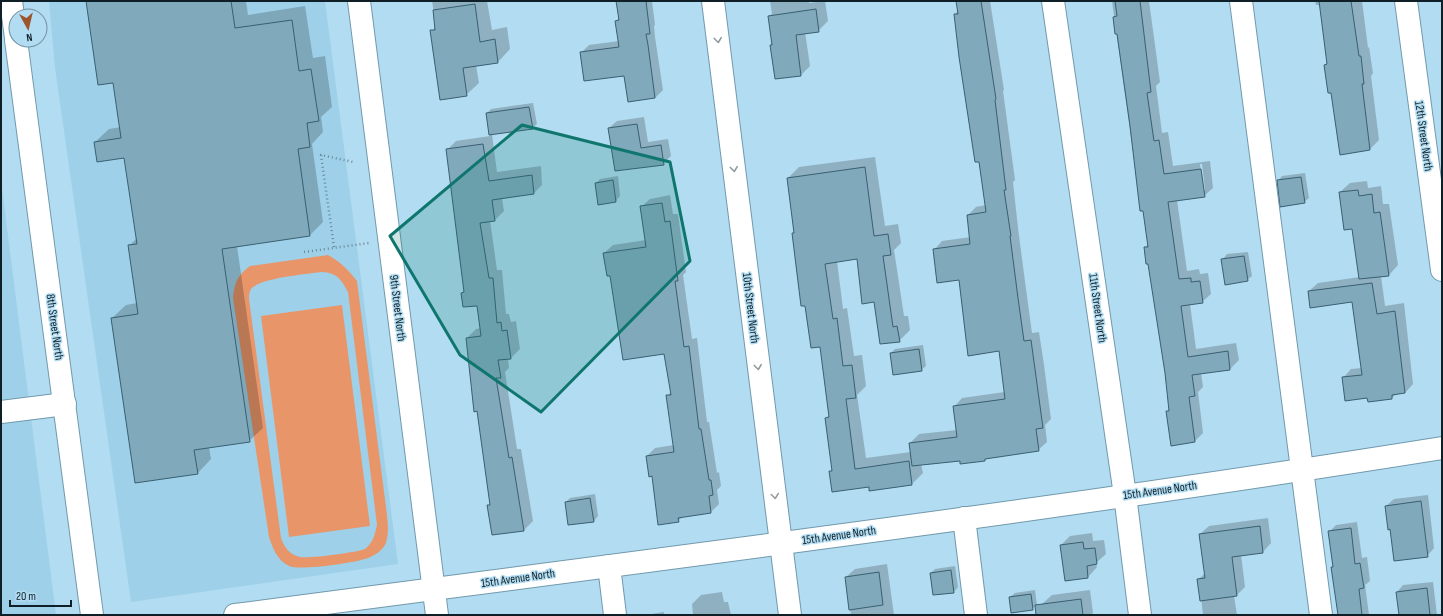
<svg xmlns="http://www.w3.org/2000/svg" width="1443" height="616" font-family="'Sofia Sans Condensed',sans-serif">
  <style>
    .built { fill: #9ed1e9 }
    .green { fill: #e89569; fill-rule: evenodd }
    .shadow { fill: #0003; fill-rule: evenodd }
    .building { fill: #81a9bc; stroke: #396071 }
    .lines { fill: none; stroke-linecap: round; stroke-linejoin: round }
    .minor-casing { stroke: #7199ac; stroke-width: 24 }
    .major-casing { stroke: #7199ac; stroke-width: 24 }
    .path { stroke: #698897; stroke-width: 2.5; stroke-dasharray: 1 3; stroke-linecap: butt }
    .minor { stroke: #fff; stroke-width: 22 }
    .major { stroke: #fff; stroke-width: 22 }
    .oneway { stroke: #939a9e }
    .marked { fill: #0f766e; fill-opacity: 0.2; stroke: #0f766e; stroke-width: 3; stroke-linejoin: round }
    .labels { text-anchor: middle; stroke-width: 3; stroke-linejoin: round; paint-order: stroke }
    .street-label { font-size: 12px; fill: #0f1f27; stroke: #b2dcf1 }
  </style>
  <rect width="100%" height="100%" fill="#b2dcf1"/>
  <!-- built -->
  <g class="built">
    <polygon points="49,1 325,1 398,564 131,602 55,68"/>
    <polygon points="1,180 56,615 1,615"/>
  </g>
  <!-- green -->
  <g class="green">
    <path d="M328,255C341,262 348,270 357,281L387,515C388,525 389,536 385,545C381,552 372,557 365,559C352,563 300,571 289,566C277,560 273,549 269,537L233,298C235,282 237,276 250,266ZM322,272C337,273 341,279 348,292L377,525C375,534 373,543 365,549C360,552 306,559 300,557C290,555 284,547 281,538L249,299C249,296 249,292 251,289C260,278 307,274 322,272Z"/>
    <polygon points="342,305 370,526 289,537 261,316"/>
  </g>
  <!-- shadow -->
  <g class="shadow">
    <polygon points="87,1 246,1 248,15 305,6 313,58 325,56 332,107 321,117 323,132 312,144 323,222 310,235 237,246 263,428 249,441 209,447 211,459 198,473 112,318 126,305 137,303 129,246 137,238 125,157 95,142 109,129 121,127 114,81"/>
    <polygon points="432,1 487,1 492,30 507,27 510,49 498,62 476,65 479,83 466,95 432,31 436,26"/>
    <polygon points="617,1 652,1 655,25 654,26 655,37 663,90 655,98 625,74 581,53 589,45 619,41 616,21 620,17"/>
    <polygon points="770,1 809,1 809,3 825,1 828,21 818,31 805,32 810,66 801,75 771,45 773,43 769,16 772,14"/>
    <polygon points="957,1 990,1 1004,90 1003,91 1015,180 1013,182 1018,228 1026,289 1032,333 1039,332 1044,365 1051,419 1045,425 1047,442 1038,450 987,457 985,460 961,459 921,464 923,473 912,484 870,486 830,472 833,469 826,418 830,415 821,346 793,234 795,231 788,178 799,167 875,157 885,226 898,224 901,243 894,250 904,316 908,316 910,330 899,341 875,301 857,258 837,261 843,309 847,308 854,356 862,355 866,386 857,395 866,458 911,452 910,443 919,434 957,430 954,407 962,398 1005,392 1000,350 960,279 934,250 942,241 971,237 968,215 976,207 986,205 955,14 959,10"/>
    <path d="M1112,1H1149L1160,82L1156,86L1162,133L1168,132L1173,166L1210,161L1213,188L1204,196L1177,200L1187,271L1199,269L1200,274L1208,273L1211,294L1202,302L1190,304L1196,349L1236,343L1239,360L1230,369L1201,373L1203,387L1198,392L1203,433L1194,442L1168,412L1170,409L1166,373L1149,263L1145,248L1148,244L1144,209L1141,210ZM1200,164H1202L1205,190H1203Z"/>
    <polygon points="1315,1 1362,1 1368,48 1369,47 1373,73 1371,76 1379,140 1370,149 1341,153 1332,91 1325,65 1328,62 1320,5 1316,5"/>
    <polygon points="533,103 537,124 532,128 492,134 497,172 541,166 542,185 534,193 502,198 504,211 495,220 490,220 497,270 502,270 506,314 509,314 511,322 516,321 520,349 511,358 508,358 509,368 505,372 517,449 521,449 533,521 524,530 492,534 488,506 491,503 467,338 476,329 481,328 478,305 463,293 465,291 447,150 456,141 490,136 487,113 491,109"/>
    <polygon points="644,117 648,142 668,139 671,156 663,164 609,128 617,121"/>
    <polygon points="1305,173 1309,198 1304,202 1278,181 1282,176"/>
    <polygon points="618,176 620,196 616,201 599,203 596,183 600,179"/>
    <polygon points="1367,181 1368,188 1381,186 1383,204 1389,204 1398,265 1389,275 1381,276 1385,306 1404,303 1413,384 1405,393 1396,394 1392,398 1368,397 1343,378 1351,369 1362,368 1353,301 1309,291 1318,283 1360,277 1353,228 1340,192 1350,183"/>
    <polygon points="670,195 673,214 678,214 686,272 683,275 692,339 697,338 707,422 709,422 717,473 719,472 721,486 717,490 719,504 711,512 683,516 678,521 652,475 647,456 655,448 674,445 667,396 671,392 665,352 610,274 604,253 613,245 646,240 641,207 650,199"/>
    <polygon points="1248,252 1252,276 1247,280 1223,259 1227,254"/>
    <polygon points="923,345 926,366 921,370 891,353 895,349"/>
    <polygon points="595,494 598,516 594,521 566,502 570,498"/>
    <polygon points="1428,495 1434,548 1427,556 1386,506 1394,499"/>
    <polygon points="1268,518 1271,543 1263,552 1241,555 1245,587 1237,595 1234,596 1237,615 1203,615 1199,579 1205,573 1200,534 1209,526"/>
    <polygon points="1357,522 1362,558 1367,557 1370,581 1365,585 1369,615 1339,615 1329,532 1336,525"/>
    <polygon points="1092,533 1093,541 1104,540 1106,554 1096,563 1097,567 1088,577 1061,545 1070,536"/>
    <polygon points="887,564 894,615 851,615 846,577 855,569"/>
    <polygon points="955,566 958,587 954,592 931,573 935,569"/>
    <polygon points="1433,582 1437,615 1400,615 1397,592 1403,585"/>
    <polygon points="1035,590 1037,605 1032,609 1010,597 1015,593"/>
    <polygon points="1090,590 1093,613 1091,615 1044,615 1042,604 1052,595"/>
    <polygon points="722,592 724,602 728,602 731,615 693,615 692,604 701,595"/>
    <polygon points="664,612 664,615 645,615"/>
  </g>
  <!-- building -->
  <g class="building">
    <polygon points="86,1 231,1 235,28 292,20 299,71 311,69 319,121 307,123 310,147 298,149 310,236 222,249 250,442 194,450 198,474 135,483 111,318 138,314 128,245 137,244 124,158 97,162 94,142 121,138 113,83 98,85"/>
    <polygon points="616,1 646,1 650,34 646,34 648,45 655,98 628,102 624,76 584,81 580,52 619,47 615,21 619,20"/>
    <polygon points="956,1 981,1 996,99 995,100 1006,190 1004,190 1011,236 1010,236 1018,298 1024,341 1031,340 1043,428 1036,429 1039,451 985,459 985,461 960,464 960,461 912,466 909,443 957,437 953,406 1005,399 999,351 968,356 959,280 937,283 933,249 970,244 967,215 986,212 979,162 975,162 959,57 954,14 958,14"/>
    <polygon points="1115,1 1140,1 1151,92 1147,93 1154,141 1159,140 1164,174 1201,169 1205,197 1168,202 1179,279 1191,278 1191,282 1200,281 1203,303 1181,306 1188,357 1228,351 1230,370 1192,375 1195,396 1189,397 1195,442 1171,446 1166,411 1169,411 1165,373 1148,264 1146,264 1144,247 1148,247 1143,211 1140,211 1130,126 1117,34 1115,34 1113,17 1117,16"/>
    <polygon points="1319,1 1351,1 1359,56 1361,56 1364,84 1362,84 1370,150 1340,155 1331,93 1328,93 1324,65 1327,64"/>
    <polygon points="475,4 480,42 495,39 498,63 463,68 467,96 440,100 430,30 435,30 433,10"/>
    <polygon points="816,9 819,32 796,35 801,76 775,79 770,45 772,45 768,16"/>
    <polygon points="529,107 533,129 489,135 486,113"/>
    <polygon points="637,124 641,148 661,145 664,165 615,171 608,128"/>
    <polygon points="483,144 489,181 532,175 534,194 492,200 495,221 480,223 489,278 493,278 497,323 501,322 502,331 507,330 511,359 498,360 501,378 496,378 509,458 512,457 524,531 492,535 487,505 490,505 477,411 474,412 466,338 481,336 477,306 463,307 461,293 464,292 446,149"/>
    <polygon points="865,167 874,236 888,234 891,255 883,256 893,327 897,326 900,342 880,344 874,302 862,304 857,259 825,264 833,319 837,318 843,366 852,365 856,398 846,399 855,469 909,461 912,485 869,491 869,487 832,492 829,471 832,471 825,418 829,417 820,347 811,348 805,306 801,306 792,233 794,233 787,178"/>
    <polygon points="1301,177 1305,203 1280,207 1277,180"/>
    <polygon points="613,180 616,202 598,205 595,183"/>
    <polygon points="1358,190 1359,196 1372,194 1374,213 1380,212 1389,276 1359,279 1352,229 1344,230 1339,192"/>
    <polygon points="662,203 665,222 670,221 678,281 675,281 684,347 689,346 699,429 701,429 709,480 711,480 713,495 709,496 711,513 678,518 679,522 658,525 652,476 649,477 646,456 674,452 666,395 671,395 664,354 623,360 610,276 607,276 603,253 646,247 640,206"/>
    <polygon points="1244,256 1248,281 1225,285 1221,259"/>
    <polygon points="1372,283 1377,314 1395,311 1405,393 1392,395 1392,399 1368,402 1367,398 1345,401 1342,377 1362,375 1352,302 1310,308 1308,291"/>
    <polygon points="919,349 922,371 893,375 890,353"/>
    <polygon points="590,498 594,522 568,525 565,502"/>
    <polygon points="1421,501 1428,557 1394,561 1390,529 1388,530 1385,506"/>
    <polygon points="1260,526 1263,553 1232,557 1237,596 1200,601 1197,579 1205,578 1199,534"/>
    <polygon points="1351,528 1355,564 1360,563 1364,588 1359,589 1362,615 1338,615 1331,567 1333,567 1328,531"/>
    <polygon points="1083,542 1084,549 1095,548 1097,564 1087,566 1088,578 1065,581 1060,545"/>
    <polygon points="951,570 954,593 933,595 930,573"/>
    <polygon points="879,572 883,605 849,610 845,577"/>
    <polygon points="1427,588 1430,615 1399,615 1396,592"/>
    <polygon points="1031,594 1033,610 1011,613 1009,597"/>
    <polygon points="1081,599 1083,615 1036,615 1035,605"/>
  </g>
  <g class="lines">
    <!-- minor casing -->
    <g class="minor-casing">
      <g id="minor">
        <polyline points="11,1 16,38"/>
        <polyline points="359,1 437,615"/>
        <polyline points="1053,1 1125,495 1140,615"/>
        <polyline points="1241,1 1321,615"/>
        <polyline points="1406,1 1442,270"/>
        <polyline points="16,40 92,615"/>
        <polyline points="1,412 65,404"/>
        <polyline points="964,518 976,615"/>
        <polyline points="609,566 615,615"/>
        <path d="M235,615C637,562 1041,512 1442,448"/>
      </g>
    </g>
    <!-- major casing -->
    <g class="major-casing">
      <polyline id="major" points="713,1 790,615"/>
    </g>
    <!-- path -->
    <g class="path">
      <polyline points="334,247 321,155 353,162"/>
      <polyline points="304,252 369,243"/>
    </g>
    <!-- minor -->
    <use href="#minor" class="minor"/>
    <!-- major -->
    <use href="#major" class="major"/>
  </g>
  <!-- one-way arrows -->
  <defs><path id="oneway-chevron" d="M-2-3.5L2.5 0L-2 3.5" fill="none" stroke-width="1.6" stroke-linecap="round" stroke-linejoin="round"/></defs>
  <g class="oneway">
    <use href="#oneway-chevron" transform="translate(718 40) rotate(83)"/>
    <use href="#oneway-chevron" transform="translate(734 169) rotate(83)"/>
    <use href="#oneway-chevron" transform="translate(758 367) rotate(83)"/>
    <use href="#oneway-chevron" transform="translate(775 496) rotate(82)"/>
  </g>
  <!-- marked area -->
  <path class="marked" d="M522,125L670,162L690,261L541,412L460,355L390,236Z"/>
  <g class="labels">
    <!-- street labels -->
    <g class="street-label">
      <text transform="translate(1424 136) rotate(82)" y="4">12th Street North</text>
      <text transform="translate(398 308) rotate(83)" y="4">9th Street North</text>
      <text transform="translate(751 308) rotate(83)" y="4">10th Street North</text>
      <text transform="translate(1098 308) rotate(82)" y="4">11th Street North</text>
      <text transform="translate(55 327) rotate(82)" y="4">8th Street North</text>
      <text transform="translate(1160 490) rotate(-8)" y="4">15th Avenue North</text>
      <text transform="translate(839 535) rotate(-8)" y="4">15th Avenue North</text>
      <text transform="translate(518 578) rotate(-8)" y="4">15th Avenue North</text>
    </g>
  </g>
  <!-- border -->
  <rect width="1443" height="616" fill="none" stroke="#0f1f27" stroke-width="4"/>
  <!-- north arrow -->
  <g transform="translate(28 28) rotate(172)"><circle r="19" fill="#b2dcf1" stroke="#7190a0"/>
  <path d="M0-3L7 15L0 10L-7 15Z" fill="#9b542c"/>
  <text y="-6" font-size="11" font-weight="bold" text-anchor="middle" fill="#0f1f27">N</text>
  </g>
  <!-- scale -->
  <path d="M10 600v6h61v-6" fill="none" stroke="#0f1f27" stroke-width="2"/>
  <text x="16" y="600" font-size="12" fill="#0f1f27" stroke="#b2dcf1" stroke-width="3" paint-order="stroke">20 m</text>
</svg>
